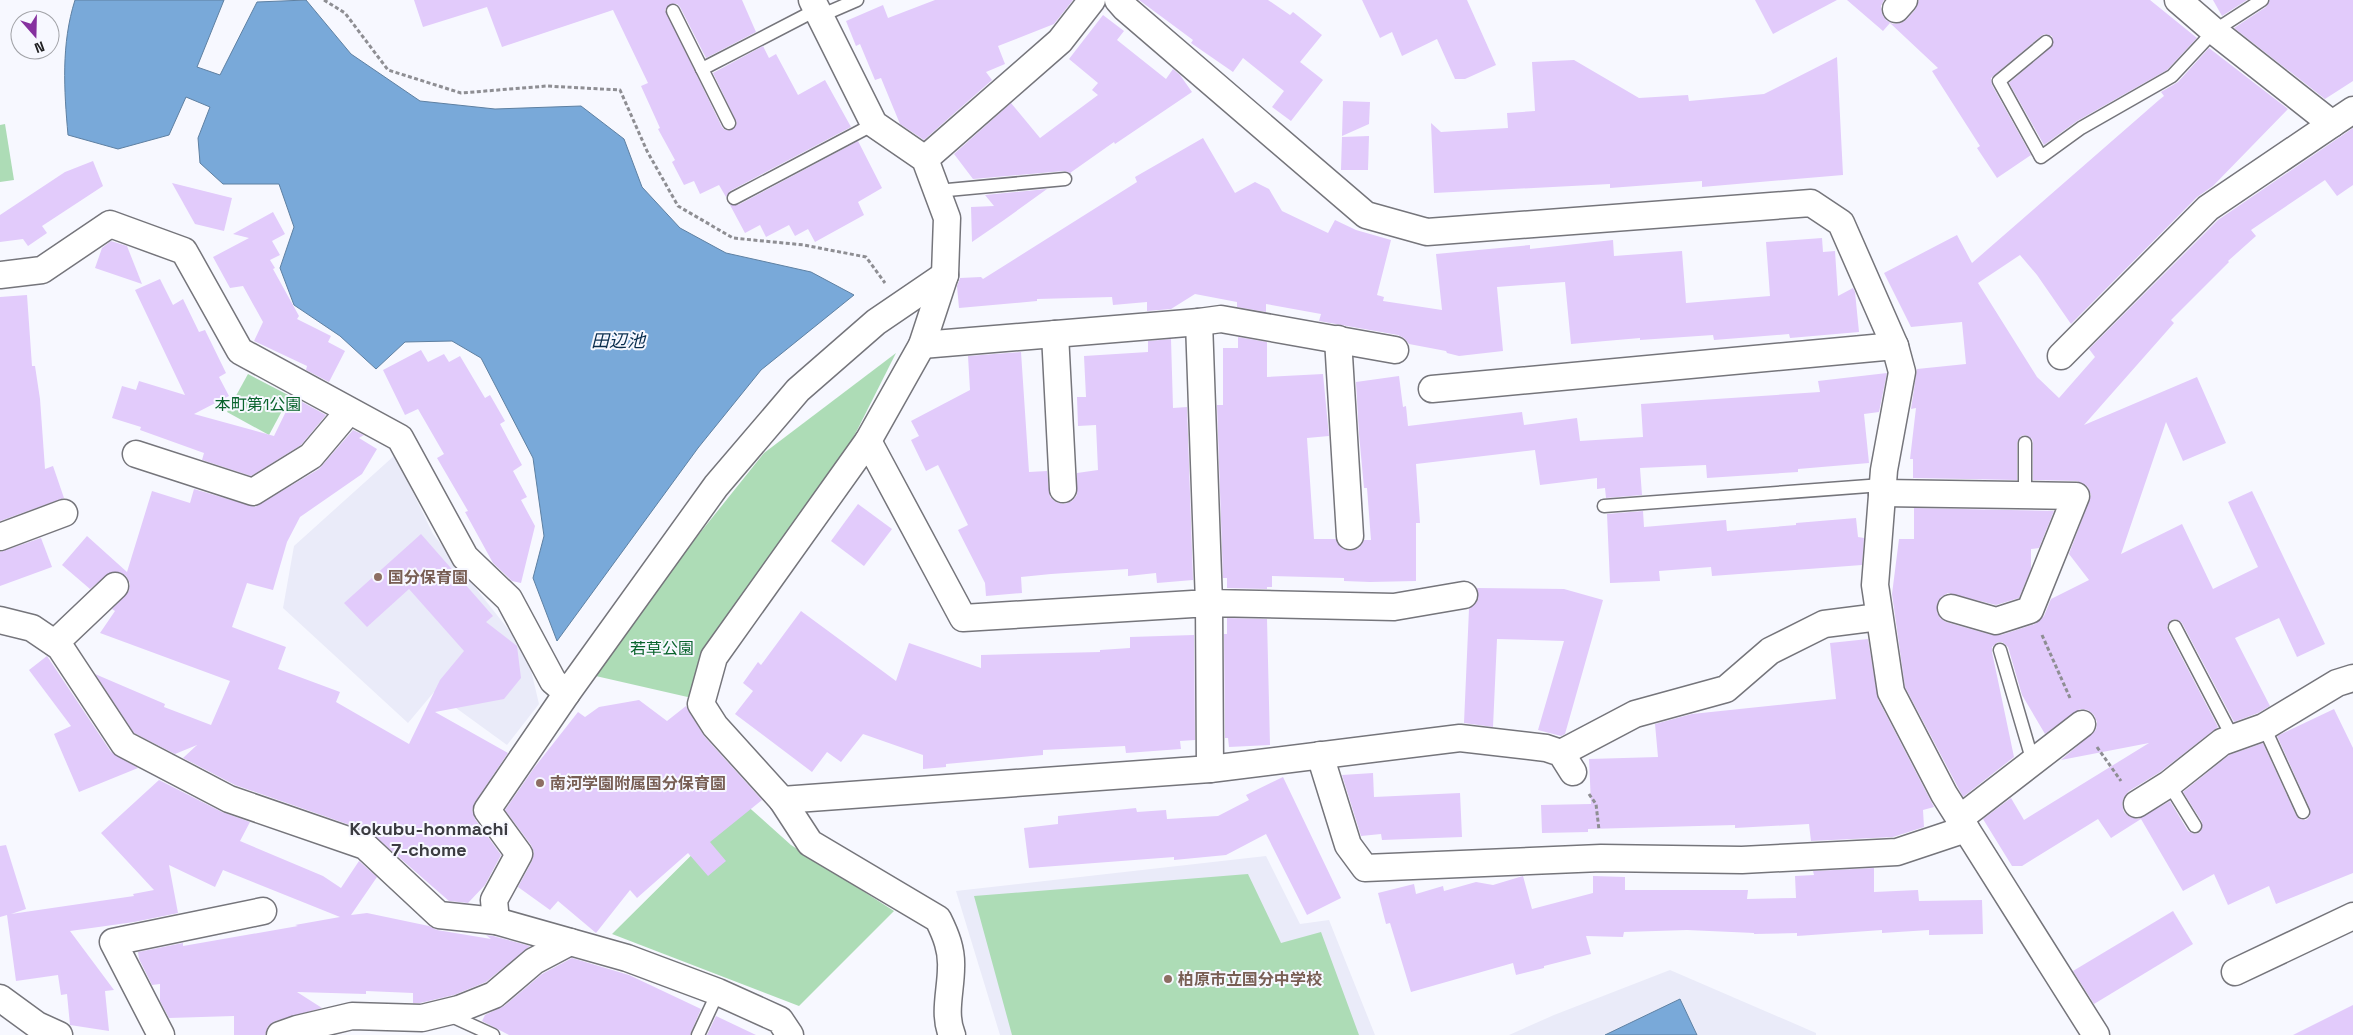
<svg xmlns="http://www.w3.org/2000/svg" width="2353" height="1035" font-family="'Space Grotesk','Noto Sans JP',sans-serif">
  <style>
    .built { fill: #eaebf9 }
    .green { fill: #addcb6 }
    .water { fill: #79a9d9; stroke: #5e80a2 }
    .building { fill: #e2cbfb }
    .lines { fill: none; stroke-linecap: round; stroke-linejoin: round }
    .lane-casing { stroke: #75757b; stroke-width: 15 }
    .street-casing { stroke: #75757b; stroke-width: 29 }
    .path { stroke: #8e8e93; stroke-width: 3; stroke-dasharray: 4 2.5; stroke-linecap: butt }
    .lane { stroke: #fff; stroke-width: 12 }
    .street { stroke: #fff; stroke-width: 26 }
    .education-dot { fill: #8d6e63; stroke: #f7f8ff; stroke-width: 2 }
    .labels { text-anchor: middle; stroke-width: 4; stroke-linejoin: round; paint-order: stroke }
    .park-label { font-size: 16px; fill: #08632c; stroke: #f7f8ff }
    .education-label { font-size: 16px; font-weight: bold; fill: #785e54; stroke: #f7f8ff; text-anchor: start }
    .water-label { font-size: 18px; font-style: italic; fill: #092d4d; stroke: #f7f8ff }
    .neighbourhood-label { font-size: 18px; font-weight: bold; fill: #3b3b41; stroke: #f7f8ff }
  </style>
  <rect width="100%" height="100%" fill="#f7f8ff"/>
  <!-- built -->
  <g class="built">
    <polygon points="395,455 433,534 527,653 539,704 507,745 434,692 408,723 283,608 294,546"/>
    <polygon points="1266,856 1300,924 1329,920 1375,1035 1000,1035 956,891"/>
    <polygon points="1670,970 1816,1033 1816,1035 1509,1035 1554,1015"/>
  </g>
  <!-- green -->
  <g class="green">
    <polygon points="5,124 14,180 0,182 0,125"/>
    <polygon points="896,353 838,468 692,698 587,674 764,453"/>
    <polygon points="248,374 290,396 269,435 227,412"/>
    <polygon points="744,803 791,845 894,911 799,1006 612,934"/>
    <polygon points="1248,874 1281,943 1321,932 1359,1035 1012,1035 974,896"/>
  </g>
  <!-- water -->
  <g class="water">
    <path d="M75,0H224L197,67L220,75L257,2L306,0L351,54L420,101L495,109L581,106L624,139L642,187L680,228L726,253L811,272L854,295L761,370L698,448L557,641L533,578L544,536L533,458L481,358L452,341L405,342L376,369L340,336L294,305L280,268L294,227L279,184H223L200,163L198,138L210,107L186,97L169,135L118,149L68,135C64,90 61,44 75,0Z"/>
    <polygon points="1680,999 1697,1035 1605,1035"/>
  </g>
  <!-- building -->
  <g class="building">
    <polygon points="414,0 742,0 756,32 706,58 680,7 677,4 670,4 665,10 722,127 725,130 732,130 737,123 713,73 763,46 769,58 776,54 798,95 825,80 851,127 730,191 726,197 719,185 700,194 694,181 684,185 672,162 675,160 658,129 660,128 641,86 648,83 613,10 502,47 487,7 423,27"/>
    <polygon points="935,0 1073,0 1054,24 998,46 1005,64 986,72 992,80 924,140 900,124 881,78 875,80 860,44 856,46 846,21 883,5 888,18"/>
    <polygon points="1139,0 1268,0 1290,15 1293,12 1322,35 1300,62 1323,80 1291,121 1272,107 1284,91 1243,58 1233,72 1191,43 1193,40"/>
    <polygon points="1362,0 1467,0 1496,65 1465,79 1455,79 1437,39 1402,56 1392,32 1380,38"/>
    <polygon points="1755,0 1837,0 1773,34"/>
    <polygon points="1847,0 1884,0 1881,6 1882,14 1886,20 1893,24 1901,23 1907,19 1915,10 1919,0 2150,0 2197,38 2167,70 2077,121 2044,145 2009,83 2053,45 2052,36 2045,34 2041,36 1991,78 1992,85 2031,155 1997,178 1977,148 1980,146 1932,71 1938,68 1890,23 1883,31"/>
    <polygon points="2213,0 2247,0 2222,16"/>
    <polygon points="2270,0 2353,0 2353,81 2325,99 2234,28 2266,7"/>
    <polygon points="1103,15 1124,31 1117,40 1166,79 1173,69 1180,75 1192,92 1115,144 1114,142 1070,173 1064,171 973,179 954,154 1011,103 1040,138 1098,95 1092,90 1098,83 1069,59"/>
    <polygon points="2209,48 2288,109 2213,186 2197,197 2071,324 2037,275 2020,255 1978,283 2037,377 2059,398 2095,357 2089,349 2218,220 2353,128 2353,185 2337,196 2325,180 2251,230 2256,236 2228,261 2229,262 2171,320 2174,323 2084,425 2197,377 2226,443 2183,461 2166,422 2121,554 2182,524 2213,589 2258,567 2228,502 2252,491 2325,644 2297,657 2279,618 2235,638 2270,706 2258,713 2234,722 2182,623 2176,619 2171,620 2167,626 2168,631 2218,727 2160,772 2129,791 2124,797 2122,804 2124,812 2130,817 2138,819 2170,801 2188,831 2195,834 2199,833 2202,829 2202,822 2183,792 2229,755 2263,743 2296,815 2299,819 2306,820 2310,816 2310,809 2277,736 2334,709 2353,748 2353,873 2276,904 2269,886 2228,905 2214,874 2183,891 2141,819 2111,838 2098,819 2022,866 2012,866 1983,819 2011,798 2024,820 2149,743 2061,760 2096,730 2097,722 2094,715 2088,710 2080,709 2045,734 2022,695 2008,647 2002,642 1998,642 1992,647 1992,652 2014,757 1963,797 1905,687 1892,594 1899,539 1914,539 1914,508 2054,511 2039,548 2031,549 2031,569 2019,598 1996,605 1948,593 1941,597 1937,604 1937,612 1940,618 1946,622 1992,635 2001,635 2035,624 2044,616 2051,599 2089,580 2069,554 2091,495 2088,487 2077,481 2033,480 2033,443 2032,439 2025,435 2021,436 2017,443 2017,480 1913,478 1913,459 1910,459 1916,408 1911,409 1917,369 1966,364 1962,322 1911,327 1884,273 1957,235 1972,263 2159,100 2164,96 2161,92 2178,82"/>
    <polygon points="1837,57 1843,175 1702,187 1702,181 1610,188 1610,184 1434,193 1431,123 1441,132 1508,128 1507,113 1535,111 1532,62 1574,60 1639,98 1688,95 1689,101 1764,94"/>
    <polygon points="1343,101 1370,102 1369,124 1342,136"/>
    <polygon points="1369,136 1368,170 1341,170 1342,137"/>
    <polygon points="1203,138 1235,193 1255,182 1269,189 1282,211 1328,233 1335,220 1356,230 1391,240 1377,295 1384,297 1383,301 1442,310 1436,254 1530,245 1530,249 1613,240 1614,256 1682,251 1686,303 1770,296 1766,242 1822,238 1823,252 1835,251 1838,296 1853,288 1855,292 1859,332 1790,338 1789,334 1714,340 1713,335 1640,340 1640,338 1571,344 1565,282 1497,287 1503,351 1459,356 1447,353 1446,351 1409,344 1404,338 1398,335 1319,321 1321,314 1266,304 1266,312 1237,307 1237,302 1195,294 1171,309 1147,311 1147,302 1113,305 1112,297 1037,299 1037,301 959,308 957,286 960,278 981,277 983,279 1137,182 1135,177"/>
    <polygon points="858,141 882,188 858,202 864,215 815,242 808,229 795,236 789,225 766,237 760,225 745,233 730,205 738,205"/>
    <polygon points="93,161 103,186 42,226 47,233 28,246 23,239 0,242 0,215 65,172"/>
    <polygon points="172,183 232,198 224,231 195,224"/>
    <polygon points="1047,189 1004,220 972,242 971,207 994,206 985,195"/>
    <polygon points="273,212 285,234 272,241 280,255 270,260 275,268 273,269 299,316 297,319 331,336 328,342 345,351 329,382 306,370 307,366 254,341 263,322 243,286 230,288 213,257 249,238 233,234"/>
    <polygon points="111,241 127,246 142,284 95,268 102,248"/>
    <polygon points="160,279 173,305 183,299 199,332 205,330 226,373 219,377 229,396 194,414 274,436 293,397 326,415 301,445 251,476 202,460 204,453 140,430 141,427 112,418 122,386 136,390 139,381 185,395 135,290"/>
    <polygon points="27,295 32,366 35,366 40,399 45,469 53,466 64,498 0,521 0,297"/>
    <polygon points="1238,337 1267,342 1267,377 1323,374 1329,436 1307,438 1314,539 1336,539 1343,549 1350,551 1359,548 1364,540 1371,540 1367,488 1364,488 1359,434 1356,382 1399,376 1403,407 1406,406 1408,426 1522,412 1524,425 1577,418 1580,441 1643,437 1641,404 1820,392 1818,381 1887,373 1879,412 1864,414 1869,463 1798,469 1798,472 1707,478 1706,465 1640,468 1642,495 1606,498 1605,488 1597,489 1597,478 1540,485 1535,450 1416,464 1420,523 1416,523 1416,581 1370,582 1344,581 1344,578 1272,576 1272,587 1267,587 1267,589 1227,588 1227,578 1223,578 1217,405 1223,405 1223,348 1238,348"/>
    <polygon points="1171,339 1173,408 1187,407 1193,580 1157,583 1156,573 1128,576 1128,569 1051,574 1021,577 1022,593 986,596 985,583 958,530 968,525 938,465 926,471 911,440 919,436 911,421 970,390 968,356 1021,352 1029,472 1047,471 1050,497 1056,502 1064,504 1072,501 1077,495 1077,473 1098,470 1096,425 1078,426 1077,397 1086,397 1084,356 1148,352 1148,341"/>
    <polygon points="421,350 428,362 444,354 449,362 460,356 485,398 490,395 505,421 500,424 522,465 513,471 527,497 521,500 535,526 521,583 512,581 493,563 465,512 468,511 437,458 444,454 418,409 405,415 383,370"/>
    <polygon points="353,430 364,435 359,438 377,449 362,474 300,517 287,542 273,590 247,583 232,627 286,647 278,669 340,692 336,702 409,744 440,680 464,651 409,589 367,627 344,603 421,534 493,616 486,622 517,646 521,678 504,699 435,712 508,753 475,802 472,810 475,819 501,855 485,885 468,903 449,901 370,832 235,785 183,758 197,745 175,754 134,733 95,674 165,704 164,707 211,725 230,681 100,633 115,611 112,609 129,591 130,583 126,576 119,572 111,572 90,589 62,565 87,536 127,572 152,491 190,503 194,489 255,507 319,469"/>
    <polygon points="858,504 892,529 864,566 831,541"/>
    <polygon points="1643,511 1644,527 1726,520 1727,531 1796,525 1796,523 1856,518 1858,537 1864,538 1862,565 1712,576 1711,567 1659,571 1660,581 1610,583 1607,514"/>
    <polygon points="41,538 52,567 0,586 0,552"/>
    <polygon points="1477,588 1564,589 1603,600 1565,734 1561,736 1538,730 1564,641 1497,639 1493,727 1464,723 1469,609 1478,600"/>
    <polygon points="801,611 896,681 909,643 981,668 981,655 1100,652 1100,650 1130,648 1130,637 1194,635 1195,740 1180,741 1181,749 1126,753 1125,746 1043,750 1043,755 946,764 946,767 923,769 923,755 863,734 841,762 827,752 812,772 735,714 753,691 743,683 758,662 761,665"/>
    <polygon points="1227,618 1267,619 1270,745 1229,747 1228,738 1225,738 1224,634 1227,634"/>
    <polygon points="1868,639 1878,699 1934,807 1923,810 1924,827 1893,837 1811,841 1809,824 1735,828 1735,825 1588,829 1588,832 1542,833 1541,805 1591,804 1589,759 1658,757 1655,724 1692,714 1836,699 1830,643"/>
    <polygon points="47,656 111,752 138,768 79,792 54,734 71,726 29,670"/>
    <polygon points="639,700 667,721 686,706 704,736 762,800 710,842 726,861 708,876 688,853 637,898 630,890 596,933 558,901 550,910 518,887 532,861 534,852 531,845 505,810 534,768 578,712 585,717 599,707"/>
    <polygon points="1373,773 1374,797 1460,793 1462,837 1382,840 1381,834 1361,836 1342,775"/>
    <polygon points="1283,777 1341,898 1307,915 1266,834 1226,855 1174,860 1174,857 1029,868 1024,828 1058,824 1058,816 1136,808 1137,812 1166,810 1167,819 1218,816 1249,800 1246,795"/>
    <polygon points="159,780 222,812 250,822 240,841 323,876 341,888 359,861 377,877 351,915 367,913 429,926 437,930 491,939 486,935 493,936 530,946 486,982 454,995 420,1003 413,1003 413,993 366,991 366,994 297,992 322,1008 275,1021 268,1026 265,1035 234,1035 234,1016 169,1018 160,1001 160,984 152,985 139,959 138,952 183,943 183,946 298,926 295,925 340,917 223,870 215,887 169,865 178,913 134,922 70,931 114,990 105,991 109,1031 70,1025 67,994 61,995 58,975 16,981 7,915 0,917 0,846 6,845 26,909 11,914 134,896 133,894 154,890 101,833"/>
    <polygon points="1874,868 1874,892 1918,890 1919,901 1982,900 1983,934 1929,935 1929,930 1882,933 1882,930 1797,936 1797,933 1754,934 1754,933 1687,930 1624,932 1623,937 1586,936 1591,954 1544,966 1544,968 1516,975 1513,963 1411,992 1390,923 1386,924 1378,893 1414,884 1416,894 1443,886 1444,891 1476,882 1493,885 1523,876 1532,909 1593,893 1593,876 1625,877 1625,890 1748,890 1747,899 1796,898 1795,876 1814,875 1813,871"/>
    <polygon points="2173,911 2193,944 2094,1004 2073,971"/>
    <polygon points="572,958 629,975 701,1009 690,1035 509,1035 482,1021 485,1015 504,1006 542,974"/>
    <polygon points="2353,1005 2353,1035 2293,1035"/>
    <polygon points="716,1016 756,1035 707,1035"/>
  </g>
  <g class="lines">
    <!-- lane casing -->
    <g class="lane-casing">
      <g id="lane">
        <polyline points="673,11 729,123"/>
        <polyline points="820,16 857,0"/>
        <polyline points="2046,42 1999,81 2041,157 2081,128 2172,76 2214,31 2262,0"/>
        <polyline points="702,69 816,10"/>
        <polyline points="937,191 1065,179"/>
        <polyline points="734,198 874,124"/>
        <polyline points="2025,443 2025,495"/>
        <polyline points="1604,506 1882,485"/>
        <polyline points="2175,627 2233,738"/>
        <polyline points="2000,650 2033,762"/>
        <polyline points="2264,727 2303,812"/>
        <polyline points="2169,784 2195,826"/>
        <polyline points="447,1014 493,1035"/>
        <polyline points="698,1035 718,992"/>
      </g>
    </g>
    <!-- street casing -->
    <g class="street-casing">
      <g id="street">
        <polyline points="812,0 874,124 925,159 947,218 945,275 922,345 868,441"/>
        <polyline points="1118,0 1125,8 1366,215 1427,232 1811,203 1841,223 1895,346 1902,372 1884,470 1875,585 1891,692 1944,794 2096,1035"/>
        <polyline points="2178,0 2214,31 2332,124 2353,110"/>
        <polyline points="1896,9 1904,0"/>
        <polyline points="925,159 1060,41 1092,0"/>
        <polyline points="0,275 42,270 110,224 184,251 240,351 400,438 465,557 509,599 553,681 567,693"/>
        <polyline points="1199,322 1209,603 1210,769 782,800 715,726 701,704 714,657 868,441 963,618 1209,603 1394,607 1464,595"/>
        <polyline points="1055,334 1063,489"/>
        <polyline points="1338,339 1350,536"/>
        <polyline points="922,345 1199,322 1221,319 1395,350"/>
        <polyline points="2061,356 2208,208 2332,124"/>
        <polyline points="1432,389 1895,346"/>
        <polyline points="136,454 253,492 311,456 349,411"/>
        <polyline points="1882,493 2076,496 2030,610 1996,621 1951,608"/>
        <polyline points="0,537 64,513"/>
        <polyline points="0,620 32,628 60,647 124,744 229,799 365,846 439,915 496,921 627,958 718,992 780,1020 790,1035"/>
        <polyline points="55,643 115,586"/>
        <polyline points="1561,753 1635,714 1726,689 1770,651 1824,624 1879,617"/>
        <polyline points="1320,755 1348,845 1365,868 1601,858 1742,860 1897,852 1966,829"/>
        <polyline points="1210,769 1460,738 1546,748 1561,753 1573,772"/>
        <path d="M782,800L810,843L938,919C946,935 952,950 951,968C951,990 943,1014 952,1035"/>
        <polyline points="2137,804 2169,784 2222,742 2264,727 2337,683 2353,678"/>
        <polyline points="1959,819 2082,724"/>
        <polyline points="496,921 494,900 519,854 487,810 567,693 716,486 798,390 876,322 945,275"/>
        <polyline points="2235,972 2353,916"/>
        <polyline points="0,998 37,1025 59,1035"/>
        <polyline points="161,1035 113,942 263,911"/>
        <polyline points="280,1035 297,1029 352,1016 422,1018 459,1009 494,995 534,961 570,942"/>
      </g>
    </g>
    <!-- path -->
    <g class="path">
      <polyline points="324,0 345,13 388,70 461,93 547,86 620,90 647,151 678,206 733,238 804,245 866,257 885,283"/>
      <polyline points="2042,635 2070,698"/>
      <polyline points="2097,747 2121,781"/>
      <polyline points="1589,794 1596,804 1599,830"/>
    </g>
    <!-- lane -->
    <use href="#lane" class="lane"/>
    <!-- street -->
    <use href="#street" class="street"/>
  </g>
  <!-- markers -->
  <g class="education-dot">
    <circle cx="378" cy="577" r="5"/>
    <circle cx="540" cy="783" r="5"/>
    <circle cx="1168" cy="979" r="5"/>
  </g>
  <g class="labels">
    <!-- park labels -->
    <g class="park-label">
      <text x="258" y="410">本町第1公園</text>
      <text x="662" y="654">若草公園</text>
    </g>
    <!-- education labels -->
    <g class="education-label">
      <text x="388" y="583">国分保育園</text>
      <text x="550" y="789">南河学園附属国分保育園</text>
      <text x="1178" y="985">柏原市立国分中学校</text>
    </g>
    <!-- water labels -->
    <g class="water-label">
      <text x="618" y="347">田辺池</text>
    </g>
    <!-- neighbourhood labels -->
    <g class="neighbourhood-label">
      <text x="429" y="835">Kokubu-honmachi<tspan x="429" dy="21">7-chome</tspan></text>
    </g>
  </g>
  <!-- north arrow -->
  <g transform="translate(35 35) rotate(160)"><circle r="24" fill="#f7f8ff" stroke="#a1a2a7"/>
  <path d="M0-4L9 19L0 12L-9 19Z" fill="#86319f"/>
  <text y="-8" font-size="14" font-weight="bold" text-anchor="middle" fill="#202022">N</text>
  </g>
</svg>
